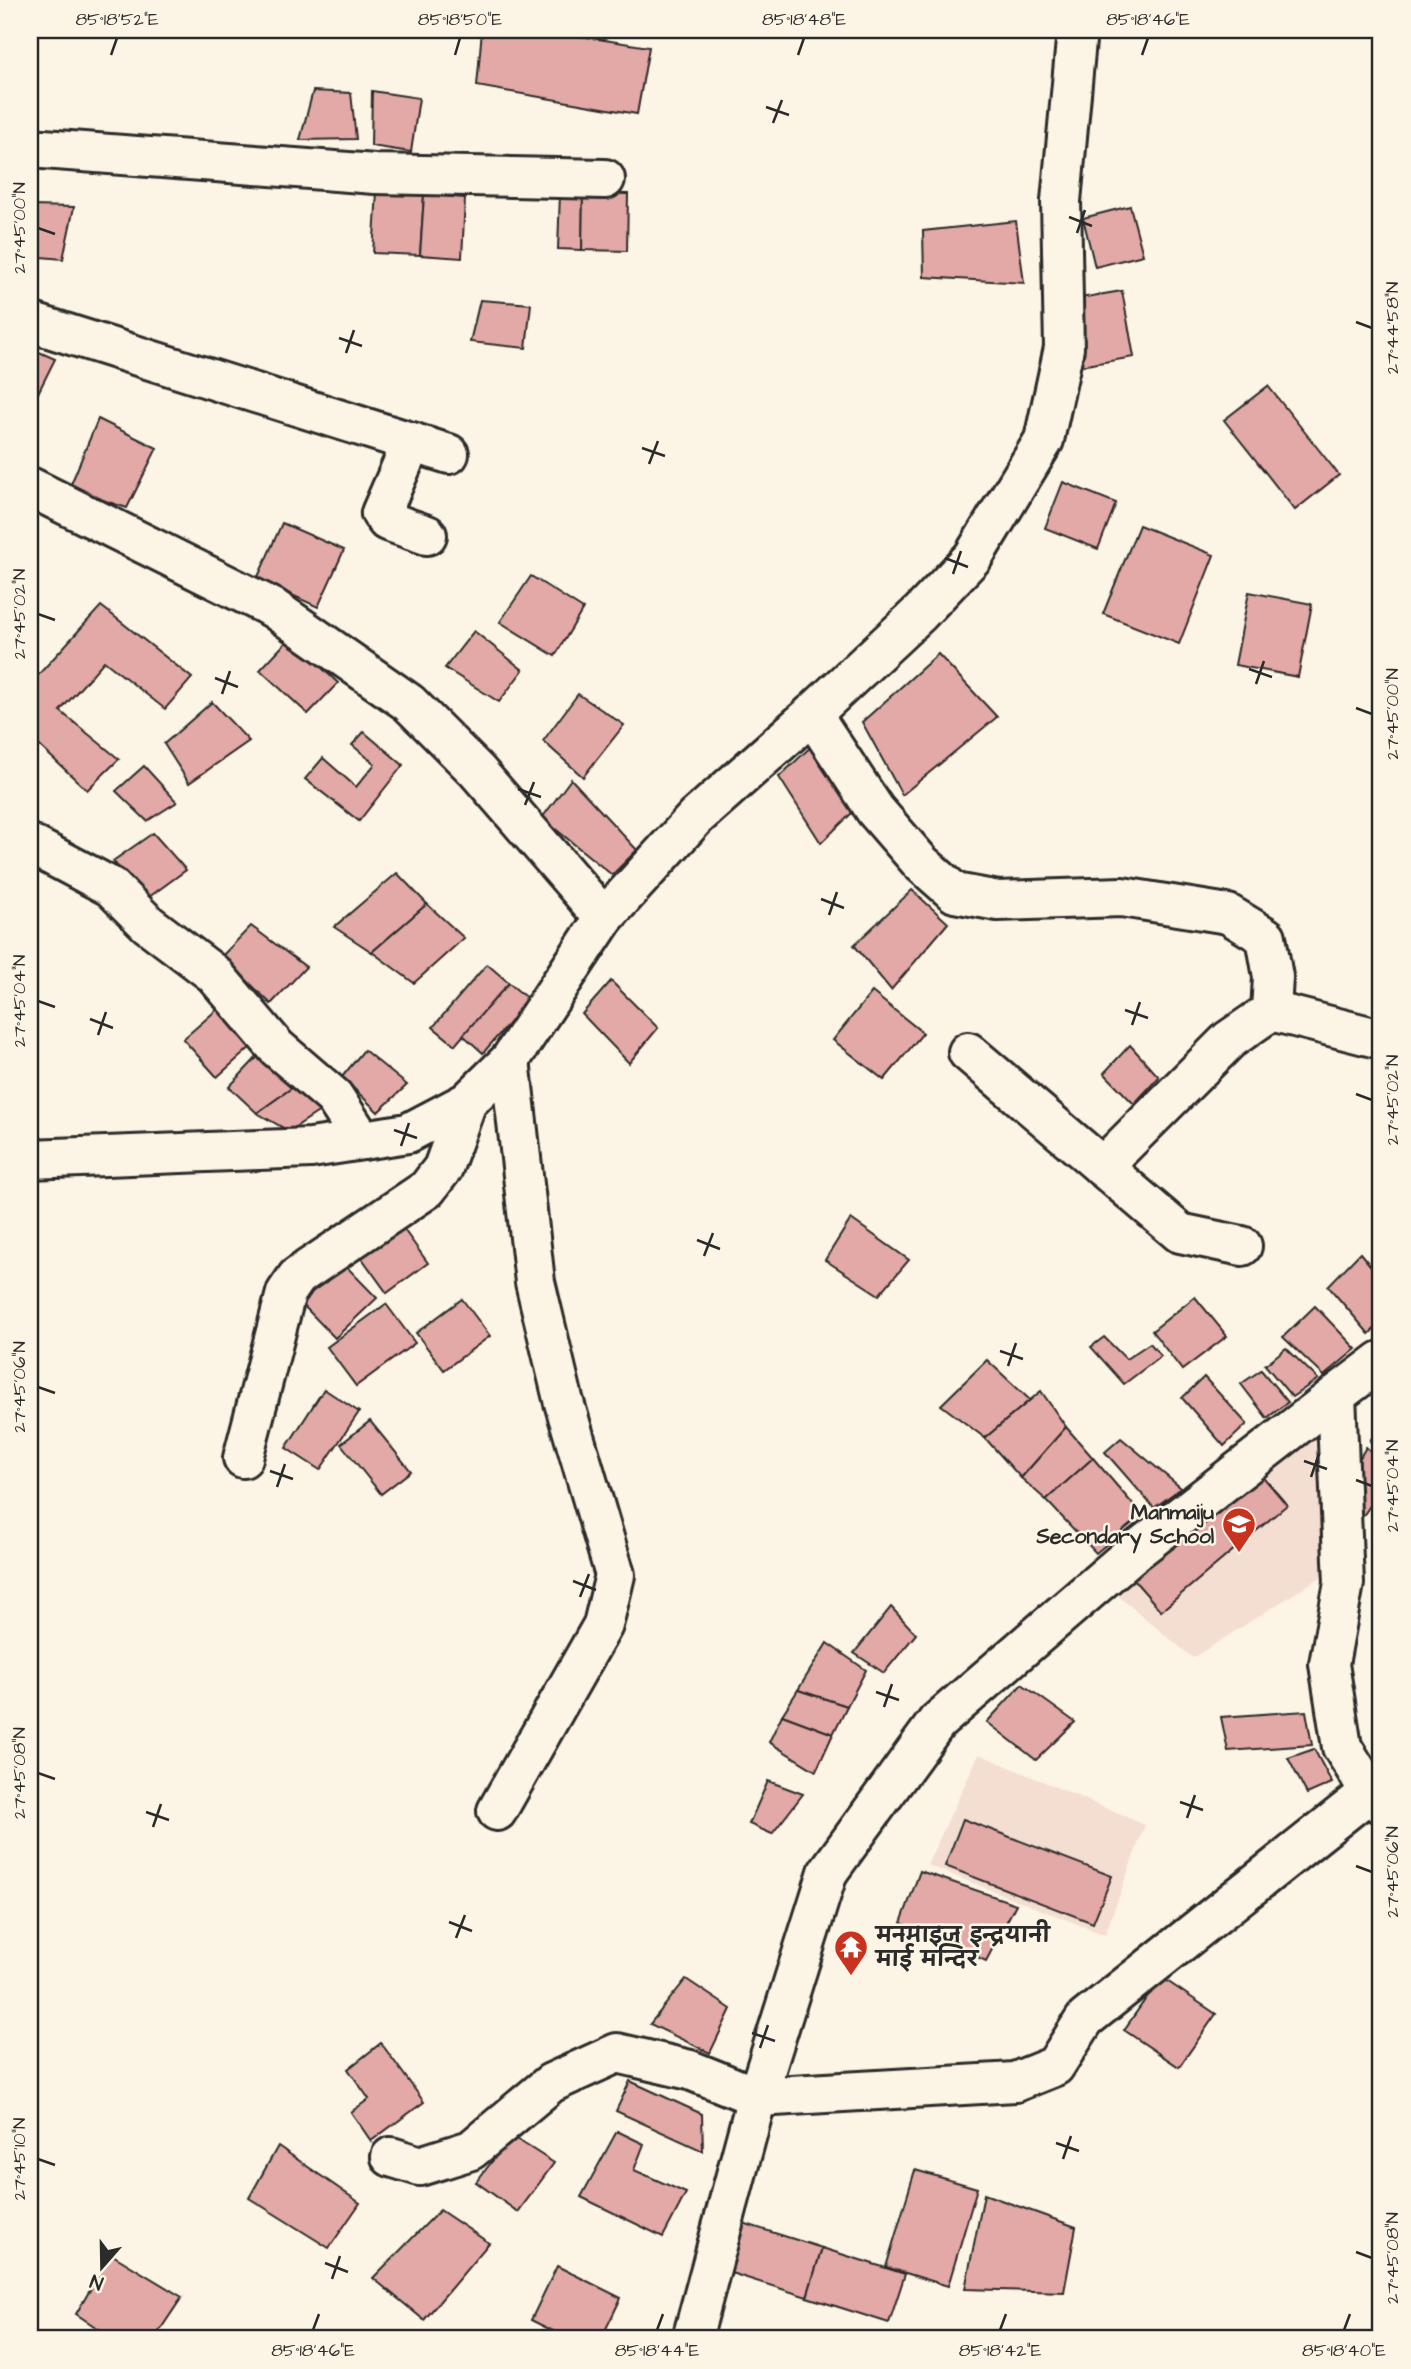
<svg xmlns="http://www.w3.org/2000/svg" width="1411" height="2369" font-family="'Architects Daughter','Playpen Sans Deva',sans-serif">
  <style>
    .built { fill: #f4ded2 }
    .building { fill: #e3a9a6; stroke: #2b2b2b; stroke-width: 2 }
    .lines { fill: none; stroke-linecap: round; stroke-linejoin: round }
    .minor-casing { stroke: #2b2b2b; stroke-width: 44 }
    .minor { stroke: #fcf5e5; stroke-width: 38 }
    .ticks { fill: none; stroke: #2b2b2b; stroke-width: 2.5 }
    .labels { text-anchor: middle; stroke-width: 5; stroke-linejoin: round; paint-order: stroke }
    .poi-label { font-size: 21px; font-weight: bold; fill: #2b2b2b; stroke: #fcf5e5; text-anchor: end }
    .neatline { fill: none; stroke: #2b2b2b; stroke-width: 2.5 }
    .ticks-label { font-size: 18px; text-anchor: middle; fill: #2b2b2b }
  </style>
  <rect width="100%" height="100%" fill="#fcf5e5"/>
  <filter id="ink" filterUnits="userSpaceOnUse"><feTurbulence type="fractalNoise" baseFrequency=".0143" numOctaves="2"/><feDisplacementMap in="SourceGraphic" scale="14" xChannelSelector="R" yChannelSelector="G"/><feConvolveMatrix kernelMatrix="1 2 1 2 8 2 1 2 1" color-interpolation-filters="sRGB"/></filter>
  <g filter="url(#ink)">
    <!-- built -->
    <g class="built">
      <polygon points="1314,1430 1327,1573 1193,1658 1112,1591"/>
      <polygon points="979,1754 1145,1825 1105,1935 927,1865"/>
    </g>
    <!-- building -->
    <g class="building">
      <polygon points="482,30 541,30 649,47 637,114 477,86"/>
      <polygon points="313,91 351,93 356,139 300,140"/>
      <polygon points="372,91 419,98 411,152 371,146"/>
      <polygon points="377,192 424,195 420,255 373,253"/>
      <polygon points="560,193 583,193 582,250 558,249"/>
      <polygon points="583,193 628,194 627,251 582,250"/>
      <polygon points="424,195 465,198 462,258 420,255"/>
      <polygon points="30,206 74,207 63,259 30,256"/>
      <polygon points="1130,206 1143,255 1095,267 1083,218"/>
      <polygon points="1016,221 1024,283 924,277 923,231"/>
      <polygon points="1122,291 1134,357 1080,366 1068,300"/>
      <polygon points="480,300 531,304 526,348 470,342"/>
      <polygon points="30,348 55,359 35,399 30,397"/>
      <polygon points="1268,386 1339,475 1295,510 1224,420"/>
      <polygon points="98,419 157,448 127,508 69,489"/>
      <polygon points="1063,482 1116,503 1098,549 1045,528"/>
      <polygon points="282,523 344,550 318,607 257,579"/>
      <polygon points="1139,525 1214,555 1179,644 1103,614"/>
      <polygon points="531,576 583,609 555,656 500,622"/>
      <polygon points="1249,592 1312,604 1298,677 1235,665"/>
      <polygon points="101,606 192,678 165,709 104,661 60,711 119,759 87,790 30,737 30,684"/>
      <polygon points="474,631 523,670 499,702 445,668"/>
      <polygon points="290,638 338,683 308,714 260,670"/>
      <polygon points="938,654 997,717 902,795 862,722"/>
      <polygon points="578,694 624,725 583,777 543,741"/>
      <polygon points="212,702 249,741 189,783 164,744"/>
      <polygon points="364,732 403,765 359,821 305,779 323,758 356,787 375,764 352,745"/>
      <polygon points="820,738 858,807 821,843 779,777"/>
      <polygon points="144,766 177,802 147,821 116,791"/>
      <polygon points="571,779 637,850 612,875 542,818"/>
      <polygon points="153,833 186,870 145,900 113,861"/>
      <polygon points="397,873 427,904 372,952 334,927"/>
      <polygon points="912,890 948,923 891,990 854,945"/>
      <polygon points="427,904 464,938 414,983 372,952"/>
      <polygon points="251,926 306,967 271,1004 222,956"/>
      <polygon points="487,964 509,983 455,1045 433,1027"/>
      <polygon points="611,981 658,1028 629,1063 582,1014"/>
      <polygon points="509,983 529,1000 483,1053 463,1035"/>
      <polygon points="872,992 923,1033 884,1080 833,1040"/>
      <polygon points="228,1000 261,1038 217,1077 183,1039"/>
      <polygon points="1130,1045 1159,1077 1134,1104 1104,1073"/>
      <polygon points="364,1050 407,1085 378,1112 342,1077"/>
      <polygon points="262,1052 296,1085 257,1113 229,1087"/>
      <polygon points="296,1085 326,1107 289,1131 257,1113"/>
      <polygon points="851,1219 909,1260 879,1295 825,1260"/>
      <polygon points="397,1220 428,1263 387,1293 356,1250"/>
      <polygon points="1360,1253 1381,1278 1381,1323 1369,1334 1328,1286"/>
      <polygon points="339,1259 377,1298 335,1338 297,1299"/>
      <polygon points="1195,1297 1227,1336 1182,1370 1152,1331"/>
      <polygon points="462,1299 490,1336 444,1370 416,1333"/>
      <polygon points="386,1304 415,1343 356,1386 327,1347"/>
      <polygon points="1315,1306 1356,1349 1324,1376 1283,1337"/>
      <polygon points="1104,1337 1126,1359 1150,1343 1161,1356 1124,1384 1091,1347"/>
      <polygon points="1286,1348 1318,1379 1292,1397 1265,1365"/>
      <polygon points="987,1360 1030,1400 985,1438 941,1405"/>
      <polygon points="1261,1370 1288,1402 1267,1418 1241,1384"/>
      <polygon points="1204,1377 1247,1424 1224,1446 1182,1398"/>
      <polygon points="324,1389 359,1412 320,1470 286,1448"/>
      <polygon points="1041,1391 1066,1427 1021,1478 985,1438"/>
      <polygon points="370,1421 411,1471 381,1494 341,1444"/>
      <polygon points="1381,1423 1381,1450 1370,1441"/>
      <polygon points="1066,1427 1093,1458 1046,1500 1021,1478"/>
      <polygon points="1121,1438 1181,1488 1154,1508 1105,1452"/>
      <polygon points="1366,1447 1381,1461 1381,1489 1363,1516 1346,1482"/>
      <polygon points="1093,1458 1142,1515 1096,1553 1046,1500"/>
      <polygon points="1259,1472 1287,1505 1161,1611 1133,1579"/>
      <polygon points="891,1607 916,1634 884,1673 854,1653"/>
      <polygon points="827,1643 866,1670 847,1706 798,1690"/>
      <polygon points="1022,1684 1075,1722 1036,1760 987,1722"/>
      <polygon points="798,1690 847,1706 833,1734 782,1715"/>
      <polygon points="1306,1711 1312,1745 1228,1751 1221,1717"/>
      <polygon points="782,1715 833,1734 816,1771 769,1742"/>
      <polygon points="1314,1749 1332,1783 1307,1794 1288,1758"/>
      <polygon points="768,1781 803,1794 772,1834 749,1824"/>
      <polygon points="963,1819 1112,1876 1093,1923 945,1866"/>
      <polygon points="920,1871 1016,1904 986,1961 901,1923"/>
      <polygon points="1161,1977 1216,2014 1179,2067 1124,2030"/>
      <polygon points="686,1979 731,2009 710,2053 650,2024"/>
      <polygon points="381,2043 424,2102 371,2141 351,2112 369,2099 348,2069"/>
      <polygon points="630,2081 702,2114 703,2151 616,2111"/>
      <polygon points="617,2131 644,2144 634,2170 686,2193 663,2237 581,2197"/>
      <polygon points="512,2136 554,2163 518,2212 476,2182"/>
      <polygon points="278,2146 360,2203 329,2248 249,2198"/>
      <polygon points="915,2170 977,2188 948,2286 886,2267"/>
      <polygon points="984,2194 1076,2227 1064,2292 965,2289"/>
      <polygon points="440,2210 489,2243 424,2320 373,2278"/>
      <polygon points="743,2223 822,2248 807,2297 728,2272"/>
      <polygon points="822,2248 905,2274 889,2323 807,2297"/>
      <polygon points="111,2254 182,2297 154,2339 114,2339 76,2314"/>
      <polygon points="557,2266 621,2298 601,2339 569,2339 531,2320"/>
    </g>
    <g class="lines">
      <!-- minor casing -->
      <g class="minor-casing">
        <g id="minor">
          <polyline points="30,148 375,174 605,179"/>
          <polyline points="30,322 449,454"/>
          <polyline points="412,442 381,513 387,521 427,535"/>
          <polyline points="30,487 273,608 409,703 477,771 604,918"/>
          <polyline points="812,714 875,810 921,863 955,893 998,901 1122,897 1228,914 1266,937 1273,977 1271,1011 1229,1040 1102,1167"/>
          <polyline points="30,844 111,887 148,924 214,974 277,1048 334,1097 362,1140"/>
          <polyline points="1271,1011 1381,1039"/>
          <polyline points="968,1052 1180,1233 1242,1246"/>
          <polyline points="30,1159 311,1148 408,1133 467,1102 510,1060 604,918 695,818 812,714 920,613 973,557 1044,440 1064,348 1061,201 1077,30"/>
          <polyline points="1381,1361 1336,1395 1344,1583 1329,1664 1342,1747 1370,1792 1381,1785"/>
          <polyline points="243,1458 286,1293 297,1277 308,1269 427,1189 443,1168 467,1102"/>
          <polyline points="497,1811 603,1625 615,1575 563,1399 535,1282 510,1060"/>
          <polyline points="391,2157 420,2166 471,2150 551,2083 617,2053 690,2070 757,2097 1015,2082 1055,2066 1085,2019 1370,1792 1381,1804"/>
          <polyline points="692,2339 757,2097 828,1872 937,1722 1128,1557 1336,1395"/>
        </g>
      </g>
      <!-- minor -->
      <use href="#minor" class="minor"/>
    </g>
  </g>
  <!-- ticks -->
  <path class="ticks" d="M111,55L117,38M455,55L460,38M798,55L804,38M1142,55L1148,38M766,107L789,115M773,123L782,100M1069,217L1092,226M38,228L55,234M1077,233L1085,210M1356,322L1372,328M339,338L362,346M346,353L354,330M642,448L665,456M649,464L658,441M945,558L968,567M953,574L961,551M38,614L55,620M1249,669L1272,677M215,678L238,687M1256,684L1264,661M222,694L230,671M1356,708L1372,714M518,789L541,797M525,805L534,782M821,899L844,908M829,915L837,892M38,1001L55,1007M1125,1010L1148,1018M90,1019L113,1028M1132,1025L1140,1002M98,1035L106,1012M1356,1094L1372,1100M394,1130L417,1138M401,1146L409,1123M697,1240L720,1249M704,1256L713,1233M1000,1351L1023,1359M1008,1366L1016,1343M38,1387L55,1393M1304,1461L1327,1469M270,1471L293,1479M1311,1477L1319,1454M1356,1480L1372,1486M277,1487L285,1464M573,1581L596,1590M580,1597L589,1574M876,1692L899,1700M884,1707L892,1684M38,1773L55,1779M1180,1802L1203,1810M146,1812L169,1820M1187,1818L1195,1795M153,1827L161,1804M1356,1866L1372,1872M449,1922L472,1931M456,1938L465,1915M752,2033L775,2041M760,2048L768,2025M1056,2143L1079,2151M38,2159L55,2165M1063,2159L1071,2136M1356,2252L1372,2258M325,2263L348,2272M332,2279L340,2256M313,2330L319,2314M657,2330L663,2314M1000,2330L1006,2314M1344,2330L1350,2314"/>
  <!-- icons -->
  <defs>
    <g id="school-pin" transform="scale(1.75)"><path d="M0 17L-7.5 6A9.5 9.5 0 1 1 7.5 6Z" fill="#c8321e" stroke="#fcf5e5"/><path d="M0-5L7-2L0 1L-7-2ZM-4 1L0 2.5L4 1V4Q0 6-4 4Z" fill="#fff"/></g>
    <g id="temple-pin" transform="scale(1.75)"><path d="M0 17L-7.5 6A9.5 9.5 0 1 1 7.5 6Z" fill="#c8321e" stroke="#fcf5e5"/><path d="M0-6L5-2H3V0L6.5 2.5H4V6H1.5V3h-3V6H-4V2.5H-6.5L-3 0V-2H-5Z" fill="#fff"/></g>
  </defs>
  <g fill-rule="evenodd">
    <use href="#school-pin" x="1239" y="1524"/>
    <use href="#temple-pin" x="851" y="1947"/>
  </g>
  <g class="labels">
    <!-- poi labels -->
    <g class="poi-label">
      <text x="1214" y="1519">Manmaiju<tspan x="1214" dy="24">Secondary School</tspan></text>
      <text x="876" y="1942" text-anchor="start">मनमाइजु इन्द्रयानी<tspan x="876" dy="24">माई मन्दिर</tspan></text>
    </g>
  </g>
  <!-- margin -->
  <rect width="1411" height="2369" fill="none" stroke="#fcf5e5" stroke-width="77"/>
  <!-- north arrow -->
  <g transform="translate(102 2267) rotate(200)" stroke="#fcf5e5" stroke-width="5" paint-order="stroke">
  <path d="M0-5L12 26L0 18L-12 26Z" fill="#2b2b2b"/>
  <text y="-10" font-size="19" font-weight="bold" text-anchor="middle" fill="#2b2b2b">N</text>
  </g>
  <rect x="38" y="38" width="1334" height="2292" class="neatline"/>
  <g class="ticks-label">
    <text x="117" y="25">85°18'52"E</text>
    <text x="460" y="25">85°18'50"E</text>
    <text x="804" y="25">85°18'48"E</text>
    <text x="1148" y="25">85°18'46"E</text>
    <text transform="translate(19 228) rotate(-90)" y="6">27°45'00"N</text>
    <text transform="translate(1392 328) rotate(-90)" y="6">27°44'58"N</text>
    <text transform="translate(19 614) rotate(-90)" y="6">27°45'02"N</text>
    <text transform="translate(1392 714) rotate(-90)" y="6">27°45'00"N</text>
    <text transform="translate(19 1001) rotate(-90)" y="6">27°45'04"N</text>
    <text transform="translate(1392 1100) rotate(-90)" y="6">27°45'02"N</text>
    <text transform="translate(19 1387) rotate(-90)" y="6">27°45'06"N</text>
    <text transform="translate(1392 1486) rotate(-90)" y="6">27°45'04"N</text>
    <text transform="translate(19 1773) rotate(-90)" y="6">27°45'08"N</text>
    <text transform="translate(1392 1872) rotate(-90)" y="6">27°45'06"N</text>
    <text transform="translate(19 2159) rotate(-90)" y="6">27°45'10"N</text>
    <text transform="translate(1392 2258) rotate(-90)" y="6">27°45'08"N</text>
    <text x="313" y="2356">85°18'46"E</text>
    <text x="657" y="2356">85°18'44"E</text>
    <text x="1000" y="2356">85°18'42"E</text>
    <text x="1344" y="2356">85°18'40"E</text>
  </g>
</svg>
